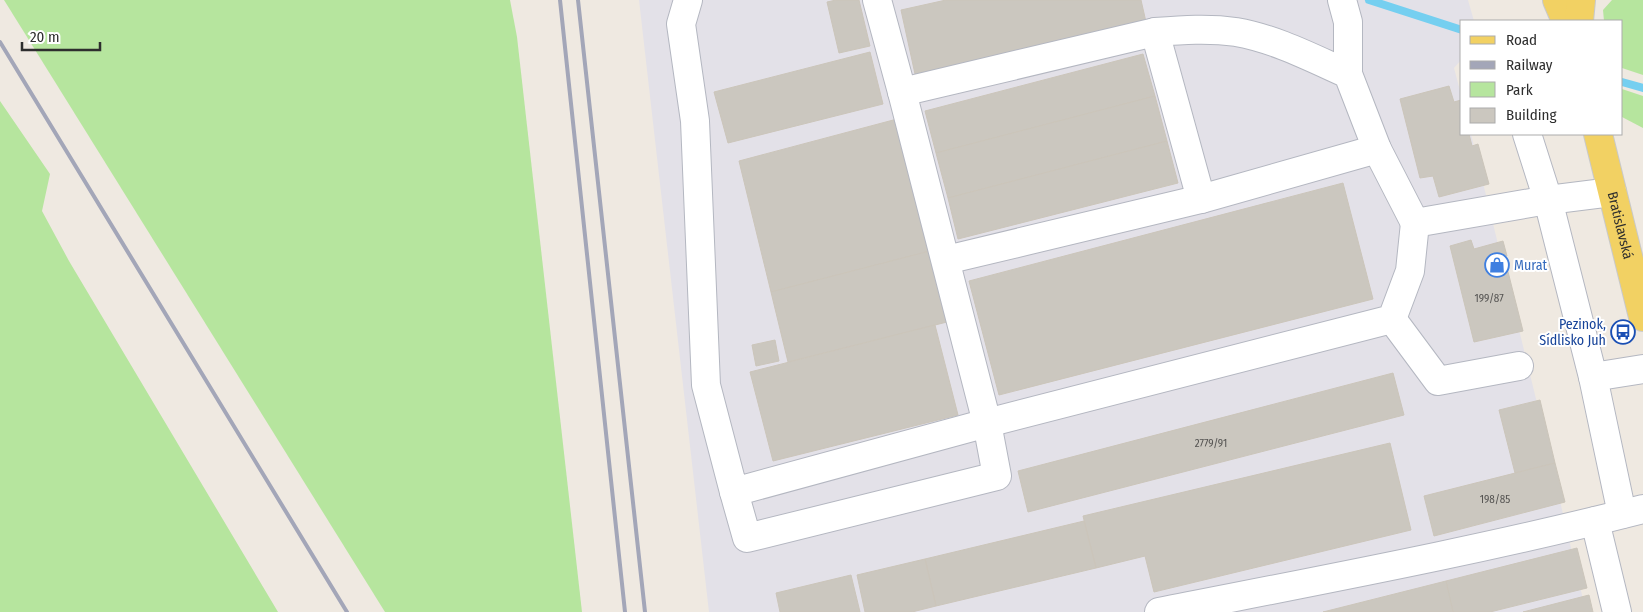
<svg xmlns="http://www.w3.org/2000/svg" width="1643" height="612" font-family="'Fira Sans Condensed',sans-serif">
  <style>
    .industrial { fill: #e3e1e8 }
    .green { fill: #b6e59e }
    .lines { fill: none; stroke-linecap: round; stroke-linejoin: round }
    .stream { stroke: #75cff0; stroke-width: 8 }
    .building { fill: #cbc7bf; stroke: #cbc5ba }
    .minor-casing { stroke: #b4b7c1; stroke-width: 30 }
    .major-casing { stroke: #c9c9c9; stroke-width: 30 }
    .minor { stroke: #fff; stroke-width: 28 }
    .major { stroke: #f2d163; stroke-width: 28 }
    .rail { stroke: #a3a6b8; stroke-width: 4 }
    .labels { text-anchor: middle; stroke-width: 4; stroke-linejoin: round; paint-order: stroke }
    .number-label { font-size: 11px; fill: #555452 }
    .street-label { font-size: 14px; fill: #2e2e2e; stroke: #fff }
    .shop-label { font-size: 14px; fill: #366cbe; stroke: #fff; text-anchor: start }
    .transit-label { font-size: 14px; fill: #164399; stroke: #fff; text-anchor: end }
  </style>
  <rect width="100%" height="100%" fill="#efe9e1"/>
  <!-- industrial -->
  <polygon class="industrial" points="639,0 1468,0 1474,21 1462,21 1462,59 1454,68 1462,98 1462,134 1471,134 1537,403 1586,612 709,612"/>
  <!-- green -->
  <g class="green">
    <polygon points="4,0 510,0 517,37 582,612 385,612"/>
    <polygon points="1612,0 1643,0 1643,75 1622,68 1622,21 1604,21 1603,10"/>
    <polygon points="1622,89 1643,96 1643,128 1622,117"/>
    <polygon points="0,101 50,174 42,211 69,261 278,612 0,612"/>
  </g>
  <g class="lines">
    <!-- stream -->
    <g class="stream">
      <polyline points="1369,0 1462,30"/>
      <polyline points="1622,82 1643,88"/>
    </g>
  </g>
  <!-- building -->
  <g class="building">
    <polygon points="836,0 859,0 870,46 839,53 827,2"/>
    <polygon points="946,0 1141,0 1146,22 915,74 901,10"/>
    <polygon points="870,52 883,104 728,143 714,92"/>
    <polygon points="1143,54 1155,96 936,153 925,111"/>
    <polygon points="1449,86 1454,102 1461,100 1462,105 1462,134 1469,134 1472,146 1478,144 1489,184 1439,197 1433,176 1420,178 1400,99"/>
    <polygon points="1155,96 1167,141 948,198 936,153"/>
    <polygon points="897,119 930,251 771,292 739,161"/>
    <polygon points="1167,141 1178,183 958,239 948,198"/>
    <polygon points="1343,183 1373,299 999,395 969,281"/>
    <polygon points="1471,240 1474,249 1503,241 1507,256 1504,256 1523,331 1474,342 1450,246"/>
    <polygon points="930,251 947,322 788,362 771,292"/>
    <polygon points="935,325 958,415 773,461 750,372"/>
    <polygon points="775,340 779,361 756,366 752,345"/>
    <polygon points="1393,373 1404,415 1028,512 1018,471"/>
    <polygon points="1540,400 1555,463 1515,473 1499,410"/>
    <polygon points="1390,443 1411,530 1154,592 1145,556 1096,568 1083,516"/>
    <polygon points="1555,463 1565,502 1434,536 1424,496"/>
    <polygon points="1084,521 1096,568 936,606 925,559"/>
    <polygon points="1577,548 1587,588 1490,612 1453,612 1446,581"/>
    <polygon points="925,559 936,606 912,612 865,612 857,575"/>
    <polygon points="851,575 860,612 780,612 776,593"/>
    <polygon points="1446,581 1453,612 1323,612"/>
    <polygon points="1589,595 1593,612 1523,612"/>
  </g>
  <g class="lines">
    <!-- minor casing -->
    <g class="minor-casing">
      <g id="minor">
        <polyline points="688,0 681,24 695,121 706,385 734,492 987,423 1392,319 1410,271 1415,223 1548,200 1612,192"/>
        <polyline points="877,0 902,92"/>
        <polyline points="1342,0 1348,22 1348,74"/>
        <polyline points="1155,32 1201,199"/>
        <polyline points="1527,134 1548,200 1593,377 1643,369"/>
        <polyline points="946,260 1201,199 1377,149"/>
        <polyline points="1392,319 1438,381 1519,366"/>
        <polyline points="1593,377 1622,514"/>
        <path d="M734,492L747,538L997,476L987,423L902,92L1155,32C1182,30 1209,28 1236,32C1276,39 1312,58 1348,74L1377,149L1415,223"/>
        <polyline points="1595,521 1617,612"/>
        <path d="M1159,612C1321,580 1483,550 1643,509"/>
      </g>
    </g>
    <!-- major casing -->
    <g class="major-casing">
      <g id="major">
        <polyline points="1557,0 1566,21"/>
        <polyline points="1579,21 1581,0"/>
        <path id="s1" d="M1598,134L1643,317"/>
      </g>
    </g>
    <!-- minor -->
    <use href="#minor" class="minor"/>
    <!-- major -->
    <use href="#major" class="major"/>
    <!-- rail -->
    <g class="rail">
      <polyline points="560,0 625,612"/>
      <polyline points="578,0 645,612"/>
      <polyline points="0,42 347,612"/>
    </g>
  </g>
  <!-- icons -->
  <defs>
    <g id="shop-ring" transform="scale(1.25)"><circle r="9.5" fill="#fff" stroke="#3f7fe0" stroke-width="1.5"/><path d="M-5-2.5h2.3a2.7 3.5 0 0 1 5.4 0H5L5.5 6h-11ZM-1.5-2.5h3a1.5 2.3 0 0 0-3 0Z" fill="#3f7fe0"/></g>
    <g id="bus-ring" transform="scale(1.25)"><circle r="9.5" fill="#fff" stroke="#1a4fb4" stroke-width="1.5"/><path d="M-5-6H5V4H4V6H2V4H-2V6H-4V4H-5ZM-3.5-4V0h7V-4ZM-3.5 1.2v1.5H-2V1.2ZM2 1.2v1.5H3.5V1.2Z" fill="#1a4fb4"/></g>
  </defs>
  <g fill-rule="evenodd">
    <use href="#shop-ring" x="1497" y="265"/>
    <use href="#bus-ring" x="1623" y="332"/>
  </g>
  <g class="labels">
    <!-- number labels -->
    <g class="number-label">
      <text x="1489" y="302">199/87</text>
      <text x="1211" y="447">2779/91</text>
      <text x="1495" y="503">198/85</text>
    </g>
    <!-- street labels -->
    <g class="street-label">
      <text dy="5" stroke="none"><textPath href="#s1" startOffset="94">Bratislavská</textPath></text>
    </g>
    <!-- shop labels -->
    <g class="shop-label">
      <text x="1514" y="270">Murat</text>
    </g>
    <!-- transit labels -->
    <g class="transit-label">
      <text x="1606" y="329">Pezinok,<tspan x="1606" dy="16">Sídlisko Juh</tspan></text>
    </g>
  </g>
  <!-- legend -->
  <rect x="1460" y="20" width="162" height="115" fill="#ffffff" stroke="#ababab"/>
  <rect x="1470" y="36" width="25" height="8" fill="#f2d163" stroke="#ababab"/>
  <text x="1506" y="45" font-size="15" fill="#2e2e2e">Road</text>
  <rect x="1470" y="61" width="25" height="8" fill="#a3a6b8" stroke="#ababab"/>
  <text x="1506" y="70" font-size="15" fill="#2e2e2e">Railway</text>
  <rect x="1470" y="82" width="25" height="15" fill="#b6e59e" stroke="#ababab"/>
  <text x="1506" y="95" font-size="15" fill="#2e2e2e">Park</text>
  <rect x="1470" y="108" width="25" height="15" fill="#cbc7bf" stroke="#ababab"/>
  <text x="1506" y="120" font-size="15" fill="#2e2e2e">Building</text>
  <!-- scale -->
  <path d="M22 42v8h78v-8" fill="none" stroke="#2e2e2e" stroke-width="2.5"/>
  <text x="30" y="42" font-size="15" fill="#2e2e2e" stroke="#ffffff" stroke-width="4" paint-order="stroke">20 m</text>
</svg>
